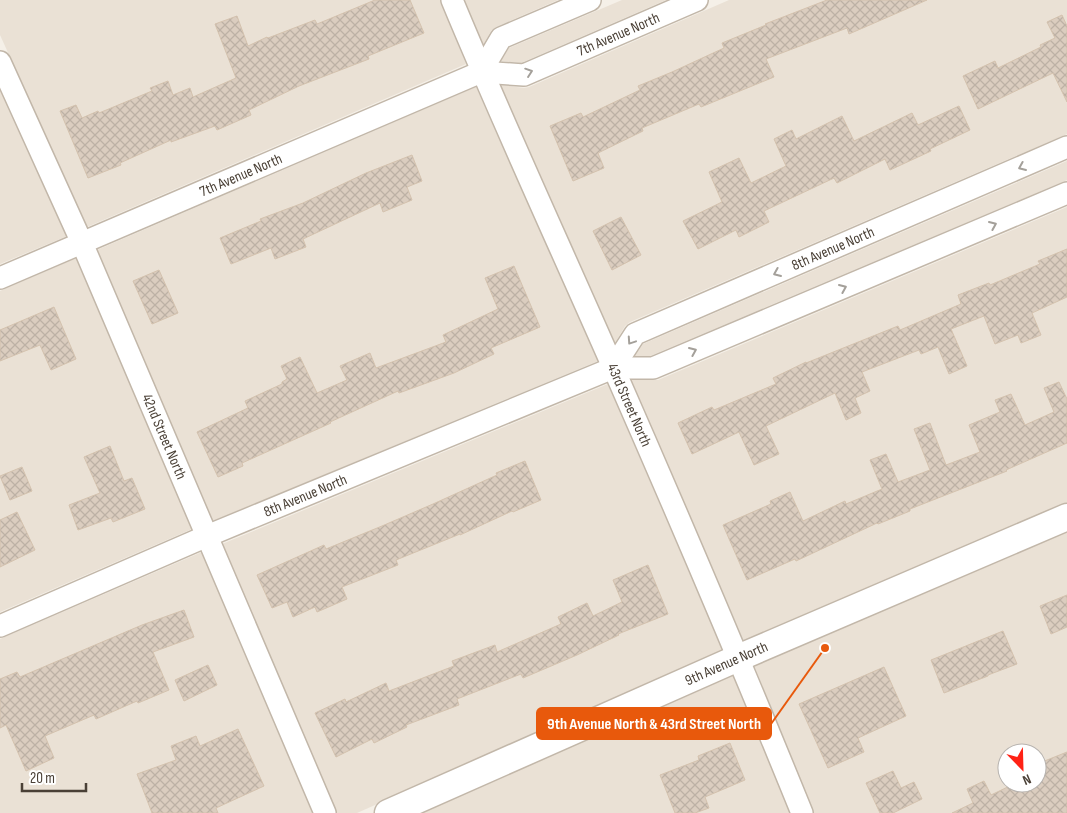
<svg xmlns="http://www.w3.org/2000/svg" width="1067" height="813" font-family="'Sofia Sans Condensed',sans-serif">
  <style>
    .residential { fill: #eae1d5; fill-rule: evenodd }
    .building { fill: url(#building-cross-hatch); stroke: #d4c2ae }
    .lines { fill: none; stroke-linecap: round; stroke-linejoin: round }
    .minor-casing { stroke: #c2b7a9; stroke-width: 24 }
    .tertiary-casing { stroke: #c2b7a9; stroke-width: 29 }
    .minor { stroke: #fff; stroke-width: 21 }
    .tertiary { stroke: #fff; stroke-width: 26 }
    .oneway { stroke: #a4a09a }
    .labels { text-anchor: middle; stroke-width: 4.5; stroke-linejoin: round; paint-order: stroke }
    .street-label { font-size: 15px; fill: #4a4036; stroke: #fff }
    .leader { fill: none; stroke: #e8590c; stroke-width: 2 }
    .callout-dot { fill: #e8590c; stroke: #fff; stroke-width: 2 }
    .callout { fill: #e8590c; stroke: #e8590c; stroke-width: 2 }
    .callout-label { font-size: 16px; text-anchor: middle; font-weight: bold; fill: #fff }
  </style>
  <defs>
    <pattern id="building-cross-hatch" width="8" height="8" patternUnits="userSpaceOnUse" patternTransform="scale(1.25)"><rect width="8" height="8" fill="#dbcdbf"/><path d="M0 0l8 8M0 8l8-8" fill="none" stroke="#bdb1a5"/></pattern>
  </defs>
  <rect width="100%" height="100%" fill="#f5f0e8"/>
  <!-- residential -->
  <g class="residential">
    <polygon points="0,0 440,0 466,64 87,227 0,35"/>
    <polygon points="464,0 558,0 496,27 491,31 483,45"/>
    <polygon points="622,0 666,0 521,63 501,61 509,48"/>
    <polygon points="729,0 1067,0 1067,134 630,322 625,326 615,343 500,85 524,88 529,87"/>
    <polygon points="476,87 598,361 213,521 97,250"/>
    <polygon points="0,89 67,236 0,264"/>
    <polygon points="1067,161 1067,180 650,356 635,356 643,344"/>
    <polygon points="1067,207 1067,503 744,642 631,380 658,380"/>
    <polygon points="77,258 192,529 0,612 0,291"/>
    <polygon points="608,384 723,651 357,813 337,813 222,544"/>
    <path d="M1067,531V813H814L754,665ZM1007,753H1037V783H1007Z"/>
    <polygon points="202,552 313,813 0,813 0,639"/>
    <polygon points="733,674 790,813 418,813"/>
  </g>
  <!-- building -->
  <g class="building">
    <polygon points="375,0 410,0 424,33 368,56 369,59 299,86 249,110 251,115 217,130 215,126 171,142 171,140 120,163 121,165 88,178 60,111 76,105 82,118 98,111 99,113 152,91 150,88 168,81 173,95 190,88 193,97 236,78 215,24 237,16 248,46 267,37 268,38 315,20 317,24"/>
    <polygon points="827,0 927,0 849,34 847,28 766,59 774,77 701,107 699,104 642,128 643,131 598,153 604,168 573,181 550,126 581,113 583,117 640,90 638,86 672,72 724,48 722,43 766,25 765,24"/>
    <polygon points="1062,15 1067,26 1067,102 1053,73 978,109 963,76 995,61 998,68 1041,47 1040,45 1055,38 1047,22"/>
    <polygon points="959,106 970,130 930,149 931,151 890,170 885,159 837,183 834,178 764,211 769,222 739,237 736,230 698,249 683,221 722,202 709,172 739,158 751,183 786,166 774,139 792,130 796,139 842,116 854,141 912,113 918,125"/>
    <polygon points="412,155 422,181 407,187 412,200 383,212 380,203 303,239 306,247 275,259 271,248 231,264 220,238 261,221 260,219 303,203 366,173"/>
    <polygon points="621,217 641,255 612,270 593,231"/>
    <polygon points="1067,249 1067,297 1032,313 1041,335 1021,343 1018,335 995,344 984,316 951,329 967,366 949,374 938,347 921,354 919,350 862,372 870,391 855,398 861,413 846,420 835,393 766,426 779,454 754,465 739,432 692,454 678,423 712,407 714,410 776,384 773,378 806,362 806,363 898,326 900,330 961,304 958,295 989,283 990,285 1040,264 1038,261"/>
    <polygon points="514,266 540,327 491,348 494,354 454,373 399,393 398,391 330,422 331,423 242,463 243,466 218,477 197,432 248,408 245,401 282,384 282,382 287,379 281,366 300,357 317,393 347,380 340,366 370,353 376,368 446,342 443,335 498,309 485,278"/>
    <polygon points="159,270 178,313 152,324 133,281"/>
    <polygon points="54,307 76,359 51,370 40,345 0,361 0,330"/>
    <polygon points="1059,382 1067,399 1067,443 1006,470 1007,471 910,509 910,511 878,524 877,523 796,561 795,559 747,580 723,525 771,504 770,501 790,492 803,521 845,501 846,504 882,489 870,460 886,454 898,482 930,470 914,429 930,423 946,465 980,452 969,425 1000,412 995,400 1011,394 1025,425 1054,412 1044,388"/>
    <polygon points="110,446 124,481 132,478 145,509 113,522 111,518 78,530 69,505 100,493 84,457"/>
    <polygon points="525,461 541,500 513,512 512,511 460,535 460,534 396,560 398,565 342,587 347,599 317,612 315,607 293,617 287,602 272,608 257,575 324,545 326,549 382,526 433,504 497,475 496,473"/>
    <polygon points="22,467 32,491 10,500 0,476"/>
    <polygon points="17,512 35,550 0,567 0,520"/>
    <polygon points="648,565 668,614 618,634 619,635 577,655 523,678 521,674 457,699 459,705 406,725 407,727 374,743 372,739 336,757 315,713 345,699 346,702 386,683 389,691 454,666 452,661 495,645 497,652 561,624 558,617 587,603 593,616 622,602 613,580"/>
    <polygon points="1067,595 1067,627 1051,634 1040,606"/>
    <polygon points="184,610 194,637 153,652 169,690 138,703 137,701 96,719 94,715 45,736 54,758 26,771 6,725 0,728 0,679 17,672 20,677 142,625"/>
    <polygon points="1003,631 1017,664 988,675 988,676 944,693 931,660"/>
    <polygon points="208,665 217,685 184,701 175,680"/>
    <polygon points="884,667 906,716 858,738 864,752 828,768 799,704"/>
    <polygon points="238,729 264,786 216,808 218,813 152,813 137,774 176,760 171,746 196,736 200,746"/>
    <polygon points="730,743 745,780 705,797 709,808 695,813 675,813 660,775 699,760 698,756"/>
    <polygon points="1067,752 1067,813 952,813 973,803 967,789 984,781 991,795 1016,783 1037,783 1037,764"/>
    <polygon points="893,771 901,788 914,782 922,799 893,813 880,813 866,783"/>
  </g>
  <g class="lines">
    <!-- minor casing -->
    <g class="minor-casing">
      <g id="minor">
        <path id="s1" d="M452,0C503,123 559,244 613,367C678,515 741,663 802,813"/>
        <path id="s2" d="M0,62L82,243L325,813"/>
        <polyline points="481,72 501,38 590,0"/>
        <path id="s3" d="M0,278L481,72L524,75L697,0"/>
        <path id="s4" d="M613,368L635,334L1067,147"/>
        <path id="s5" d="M0,626L207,536L613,368H653L1067,193"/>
      </g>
    </g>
    <!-- tertiary casing -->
    <g class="tertiary-casing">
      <g id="tertiary">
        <path id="s6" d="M388,813L738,658L1067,517"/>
      </g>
    </g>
    <!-- minor -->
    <use href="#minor" class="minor"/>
    <!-- tertiary -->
    <use href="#tertiary" class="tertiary"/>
  </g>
  <!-- one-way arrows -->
  <defs><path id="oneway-chevron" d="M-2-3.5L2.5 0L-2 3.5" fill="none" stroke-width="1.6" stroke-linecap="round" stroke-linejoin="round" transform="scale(1.25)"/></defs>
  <g class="oneway">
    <use href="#oneway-chevron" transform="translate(529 72) rotate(-19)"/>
    <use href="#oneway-chevron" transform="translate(1022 167) rotate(157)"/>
    <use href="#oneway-chevron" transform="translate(993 225) rotate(-23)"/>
    <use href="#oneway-chevron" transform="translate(777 273) rotate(157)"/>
    <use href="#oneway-chevron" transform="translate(843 288) rotate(-23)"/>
    <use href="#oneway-chevron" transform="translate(631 341) rotate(124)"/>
    <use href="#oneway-chevron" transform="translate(693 351) rotate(-23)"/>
  </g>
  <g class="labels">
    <!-- street labels -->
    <g class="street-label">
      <text dy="5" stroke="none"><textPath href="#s3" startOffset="669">7th Avenue North</textPath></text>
      <text dy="5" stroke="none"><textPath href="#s3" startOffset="262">7th Avenue North</textPath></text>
      <text dy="5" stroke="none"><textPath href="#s4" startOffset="256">8th Avenue North</textPath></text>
      <text dy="5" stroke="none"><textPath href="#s1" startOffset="442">43rd Street North</textPath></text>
      <text dy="5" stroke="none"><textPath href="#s2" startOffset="409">42nd Street North</textPath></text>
      <text dy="5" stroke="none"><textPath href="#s5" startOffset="332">8th Avenue North</textPath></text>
      <text dy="5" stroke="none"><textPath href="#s6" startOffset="370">9th Avenue North</textPath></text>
    </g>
  </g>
  <!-- callouts -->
  <path class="leader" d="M825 648L771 724"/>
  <circle class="callout-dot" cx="825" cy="648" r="5"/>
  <rect class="callout" x="537" y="708" width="234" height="31" rx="5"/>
  <g class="callout-label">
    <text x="654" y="729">9th Avenue North &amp; 43rd Street North</text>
  </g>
  <!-- north arrow -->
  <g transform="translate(1022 768) rotate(157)"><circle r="24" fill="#ffffff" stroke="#b7b3af"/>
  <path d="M0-4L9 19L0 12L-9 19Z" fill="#ff2215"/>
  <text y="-8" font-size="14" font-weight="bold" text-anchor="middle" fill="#4a4036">N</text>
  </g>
  <!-- scale -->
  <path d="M22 783v8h64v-8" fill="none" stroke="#4a4036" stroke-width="2.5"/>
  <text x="30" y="783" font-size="15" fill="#4a4036" stroke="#ffffff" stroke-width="4" paint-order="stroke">20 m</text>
</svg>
